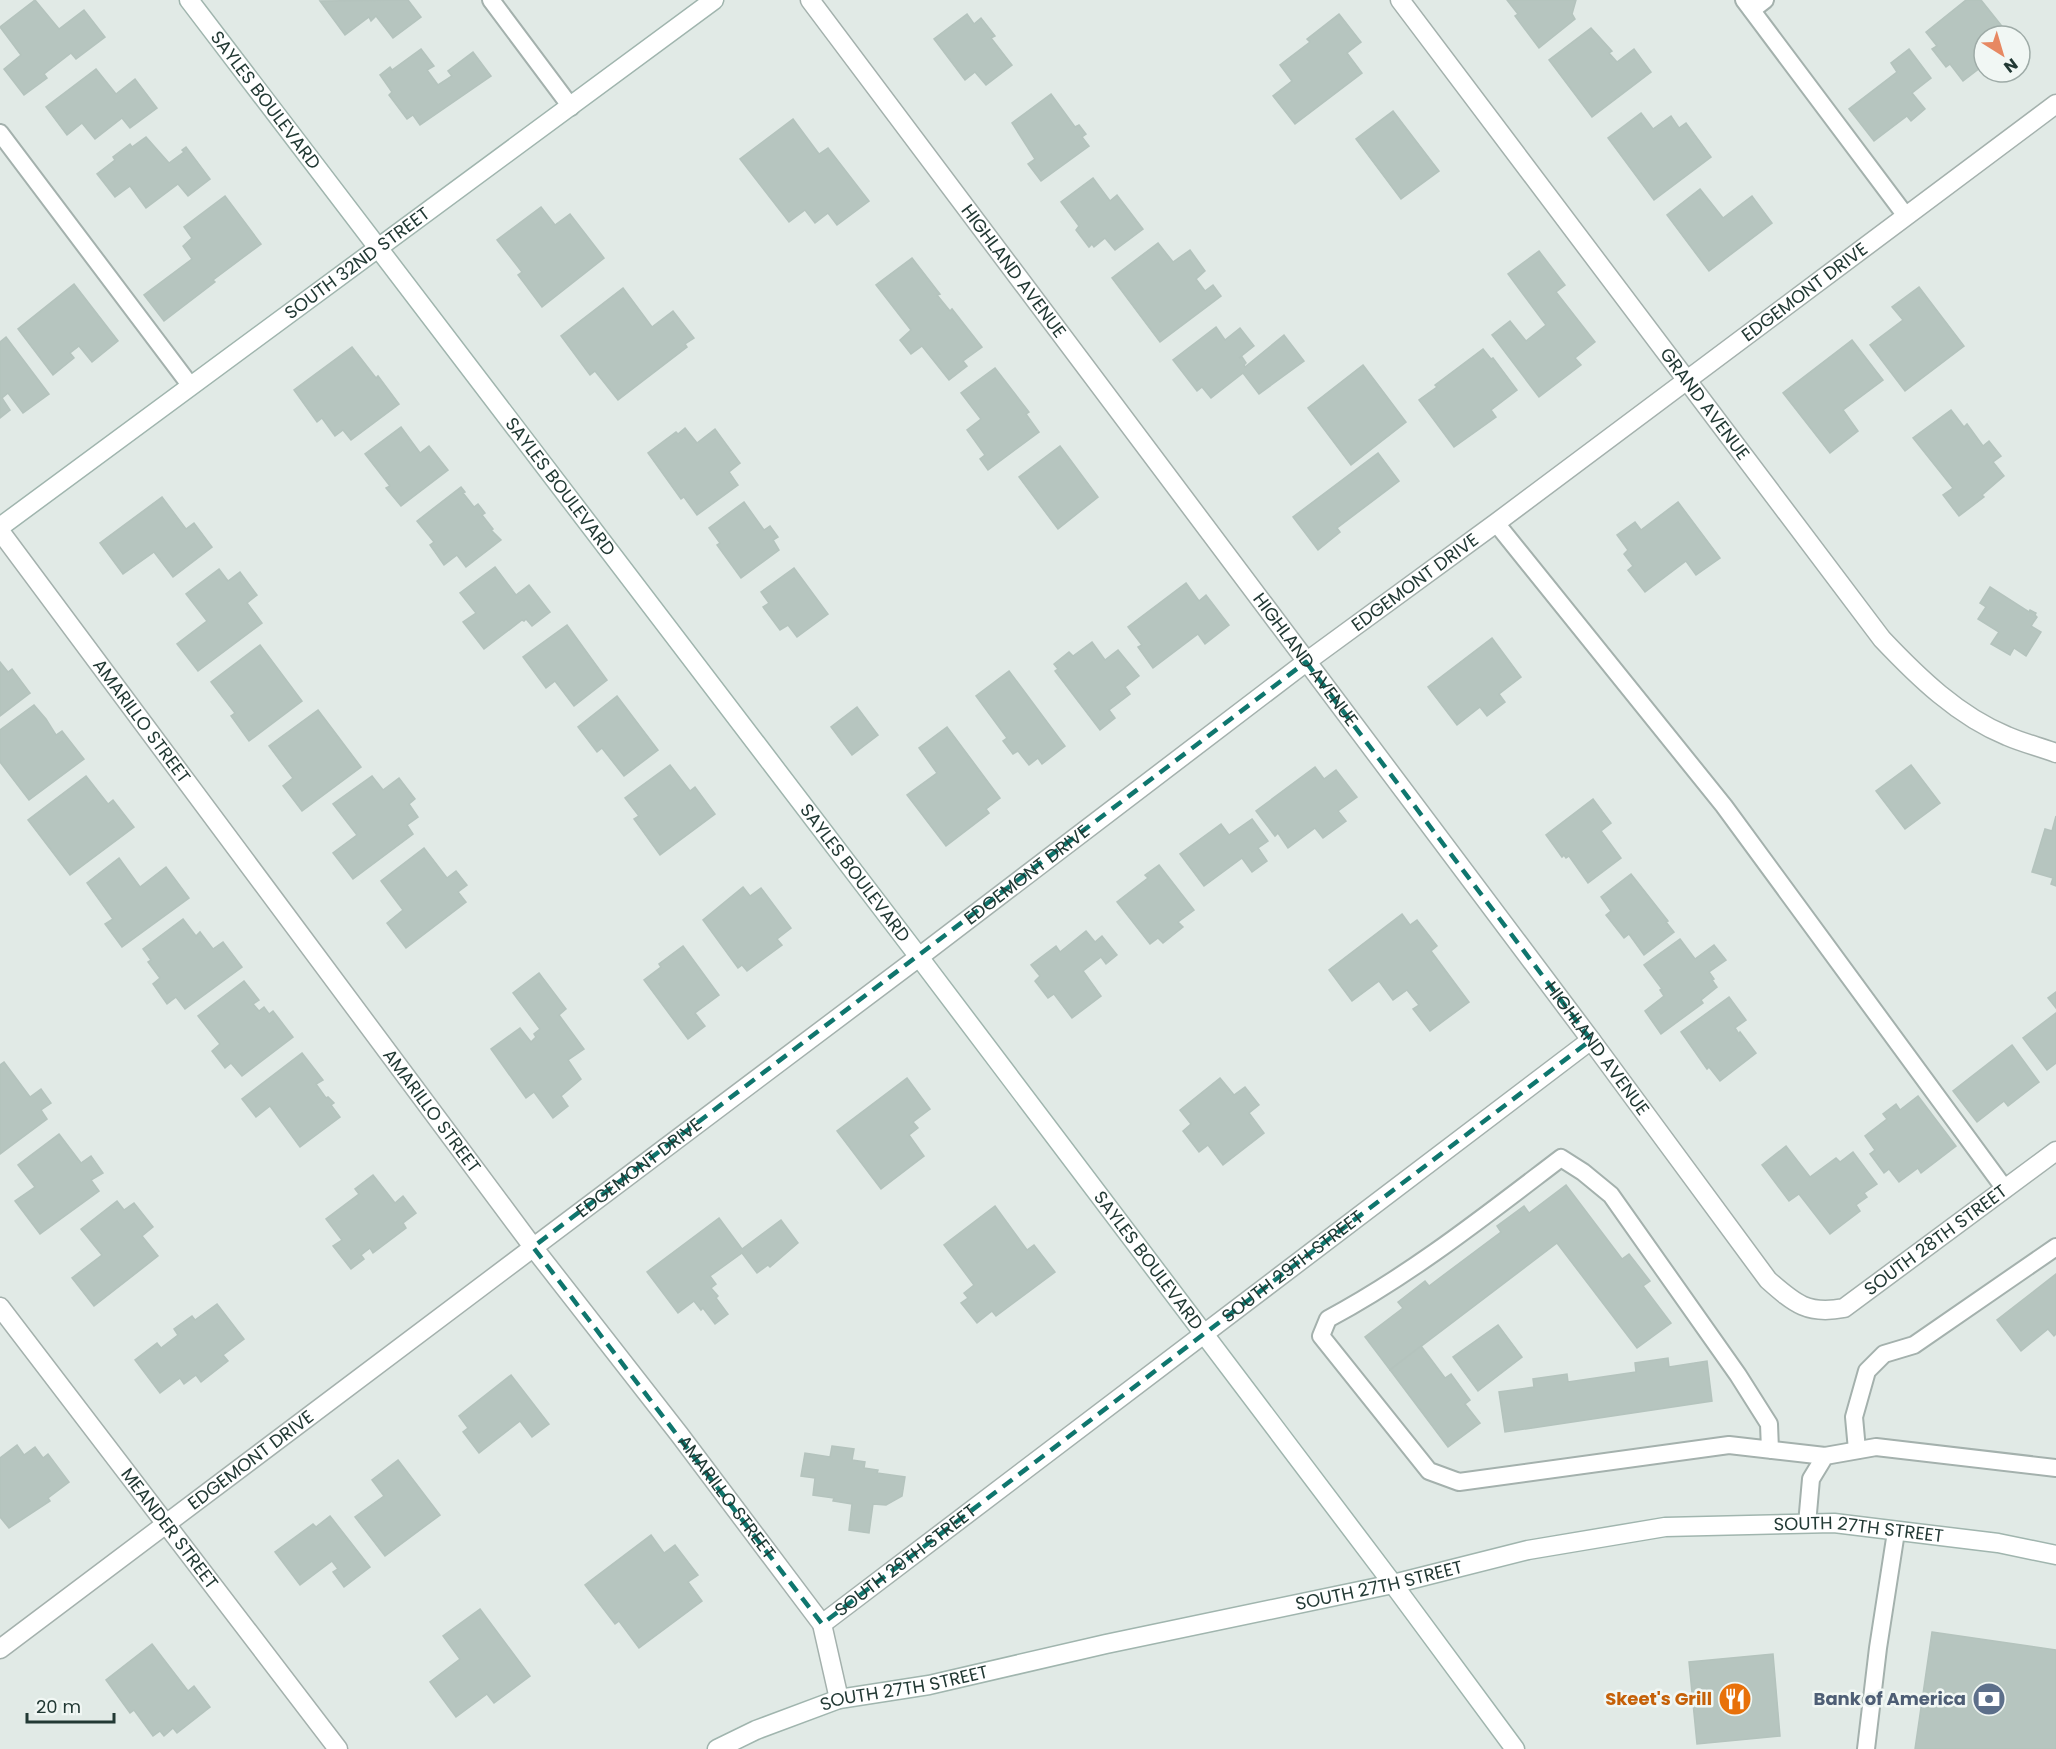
<svg xmlns="http://www.w3.org/2000/svg" width="2056" height="1749" font-family="Poppins,sans-serif">
  <style>
    .building { fill: #b6c5bf; stroke: #b4c3bd; stroke-width: 1.5 }
    .lines { fill: none; stroke-linecap: round; stroke-linejoin: round }
    .lane-casing { stroke: #a4b1ad; stroke-width: 20 }
    .street-casing { stroke: #a4b1ad; stroke-width: 21 }
    .secondary-casing { stroke: #a0b5ae; stroke-width: 21 }
    .lane { stroke: #fff; stroke-width: 16 }
    .street { stroke: #fff; stroke-width: 18 }
    .secondary { stroke: #fff; stroke-width: 18 }
    .marked { fill: none; stroke: #0f766e; stroke-width: 4.5; stroke-dasharray: 12 8; stroke-linejoin: round }
    .labels { text-anchor: middle; stroke-width: 5; stroke-linejoin: round; paint-order: stroke }
    .street-label { font-size: 18px; fill: #223934; stroke: #f1f7f4 }
    .food-label { font-size: 18px; font-weight: bold; fill: #c56008; stroke: #f1f7f4; text-anchor: end }
    .service-label { font-size: 18px; font-weight: bold; fill: #4e5e75; stroke: #f1f7f4; text-anchor: end }
  </style>
  <rect width="100%" height="100%" fill="#e1eae6"/>
  <!-- building -->
  <g class="building">
    <polygon points="35,0 59,29 84,10 105,37 76,59 71,53 44,74 47,78 24,95 4,69 21,55 0,27"/>
    <polygon points="408,0 421,17 393,38 376,16 371,21 369,17 345,35 320,1"/>
    <polygon points="1507,0 1576,0 1572,14 1575,19 1539,48 1515,16 1518,14"/>
    <polygon points="1966,0 1981,0 2009,35 1984,36 1984,67 1982,69 1980,68 1963,81 1950,64 1946,67 1932,49 1937,46 1926,32"/>
    <polygon points="967,14 974,24 981,18 995,36 991,38 1012,65 986,85 975,72 965,80 934,39"/>
    <polygon points="1339,14 1361,42 1347,53 1362,73 1295,124 1273,96 1292,81 1280,65 1310,42 1307,39"/>
    <polygon points="1591,28 1612,51 1609,53 1617,62 1634,49 1651,72 1592,117 1549,60"/>
    <polygon points="421,49 434,66 427,70 438,85 452,76 448,71 473,52 491,76 420,125 413,115 407,119 389,95 392,92 380,75 390,67 392,70"/>
    <polygon points="1909,49 1931,78 1912,93 1925,109 1911,121 1907,116 1874,141 1849,109 1897,72 1891,63"/>
    <polygon points="96,69 116,94 135,79 157,108 130,128 122,118 95,139 82,123 67,135 46,107"/>
    <polygon points="1051,94 1075,127 1079,125 1086,134 1082,137 1089,146 1041,181 1028,164 1035,159 1012,123"/>
    <polygon points="1393,111 1439,171 1401,199 1356,139"/>
    <polygon points="1641,113 1653,129 1671,116 1679,128 1686,123 1711,157 1654,200 1608,138"/>
    <polygon points="793,119 819,154 828,148 869,201 837,225 828,213 815,223 805,210 789,222 740,159"/>
    <polygon points="146,137 169,163 184,152 182,150 186,147 210,179 188,196 178,184 146,208 130,186 115,197 97,174 115,160 113,157 130,144 132,147"/>
    <polygon points="1093,178 1110,201 1117,195 1143,229 1115,250 1105,238 1094,247 1092,244 1089,247 1076,230 1079,226 1061,202"/>
    <polygon points="1700,189 1723,218 1752,196 1772,223 1709,271 1667,215"/>
    <polygon points="225,196 261,244 213,280 215,282 164,321 144,295 192,259 183,246 192,238 184,227"/>
    <polygon points="541,207 555,225 570,214 604,258 542,307 518,275 522,272 497,240"/>
    <polygon points="1158,243 1173,262 1190,250 1205,271 1196,279 1205,291 1213,285 1221,296 1160,342 1112,278"/>
    <polygon points="1539,251 1565,285 1556,292 1595,342 1575,358 1581,365 1539,397 1492,335 1510,321 1526,341 1546,325 1508,274"/>
    <polygon points="912,258 940,294 937,295 950,311 952,309 982,347 963,361 967,366 949,380 922,346 911,354 900,340 911,330 876,285"/>
    <polygon points="74,284 118,341 92,362 79,346 70,353 74,358 53,375 18,329"/>
    <polygon points="1919,287 1964,346 1905,391 1870,345 1903,320 1892,307"/>
    <polygon points="623,288 652,327 673,311 694,338 685,344 687,347 618,400 595,371 590,375 561,336"/>
    <polygon points="1216,327 1225,340 1240,328 1254,346 1239,358 1242,357 1246,363 1244,365 1245,367 1284,335 1304,361 1259,394 1243,373 1211,398 1202,387 1197,391 1173,360"/>
    <polygon points="6,337 49,394 23,413 8,393 2,398 10,410 0,418 0,342"/>
    <polygon points="1852,340 1883,380 1843,410 1858,431 1830,453 1783,393"/>
    <polygon points="352,347 376,378 378,376 399,404 351,440 343,430 335,436 322,418 317,422 294,390"/>
    <polygon points="1483,349 1491,359 1493,358 1517,390 1491,410 1496,417 1454,447 1419,400 1437,387 1435,385"/>
    <polygon points="1363,365 1406,422 1351,465 1308,408"/>
    <polygon points="995,368 1029,412 1026,414 1039,432 988,470 980,459 985,455 967,430 981,419 961,393"/>
    <polygon points="1951,410 1964,427 1967,424 1983,446 1989,441 2001,456 1993,462 2004,476 1982,495 1984,497 1959,516 1943,495 1953,488 1913,438"/>
    <polygon points="401,427 420,453 429,446 448,470 401,506 386,488 390,486 365,454"/>
    <polygon points="685,428 697,443 715,429 740,463 729,472 738,485 697,515 684,497 681,499 648,453 676,432 678,434"/>
    <polygon points="1060,446 1098,497 1058,529 1019,477"/>
    <polygon points="1378,453 1399,481 1337,528 1340,532 1318,550 1293,517"/>
    <polygon points="461,487 465,492 463,493 474,507 478,504 485,513 482,515 493,529 491,530 501,540 466,567 457,555 444,565 430,545 434,542 417,521"/>
    <polygon points="162,497 186,529 194,523 212,547 173,577 154,552 123,574 100,543"/>
    <polygon points="744,502 764,530 770,526 778,537 773,540 779,550 741,578 717,545 720,543 709,528"/>
    <polygon points="1678,502 1720,558 1696,575 1686,561 1645,592 1628,570 1633,566 1624,554 1628,550 1617,535 1635,522 1641,530"/>
    <polygon points="495,567 516,595 529,585 550,612 532,626 526,619 524,621 522,620 484,649 463,622 476,613 460,593"/>
    <polygon points="794,568 828,614 797,637 788,625 780,630 763,607 769,603 761,592"/>
    <polygon points="219,569 228,581 240,572 257,595 247,603 262,623 198,671 177,644 207,621 186,594"/>
    <polygon points="1186,583 1199,601 1206,595 1229,625 1205,644 1198,634 1153,668 1138,647 1142,645 1128,627"/>
    <polygon points="1990,587 2029,612 2030,610 2036,613 2035,615 2037,617 2031,626 2041,632 2026,656 2014,648 2010,655 1991,644 1999,632 1978,619 1986,607 1980,603"/>
    <polygon points="567,625 607,680 574,706 555,681 546,688 523,657"/>
    <polygon points="1492,638 1521,677 1499,694 1505,702 1487,716 1480,707 1457,725 1428,687"/>
    <polygon points="1092,642 1105,660 1118,650 1139,676 1125,687 1130,694 1109,710 1115,718 1100,730 1055,671 1058,669 1054,664 1069,652 1073,656"/>
    <polygon points="260,645 302,701 249,741 231,716 235,713 211,682"/>
    <polygon points="0,662 8,672 12,669 30,693 0,716"/>
    <polygon points="1009,671 1065,746 1042,764 1038,758 1029,765 1018,751 1013,754 1003,741 1007,738 976,696"/>
    <polygon points="617,696 658,750 624,776 602,748 597,752 578,727"/>
    <polygon points="34,705 46,719 56,735 62,731 84,759 29,800 0,762 0,730"/>
    <polygon points="857,707 878,735 852,755 831,727"/>
    <polygon points="318,710 361,767 302,811 283,786 293,778 269,746"/>
    <polygon points="947,727 1000,798 986,809 989,813 946,846 907,795 937,773 919,748"/>
    <polygon points="670,765 690,791 695,787 715,814 660,855 634,819 639,816 625,798"/>
    <polygon points="1911,765 1940,803 1905,829 1876,791"/>
    <polygon points="1315,767 1324,779 1336,770 1357,797 1338,811 1346,821 1323,838 1315,828 1288,848 1278,833 1275,836 1256,811"/>
    <polygon points="86,776 108,804 113,800 134,827 70,875 28,820"/>
    <polygon points="372,776 383,790 399,778 415,799 409,804 418,817 407,825 413,834 353,879 333,853 357,835 333,804"/>
    <polygon points="1593,799 1611,823 1601,831 1621,858 1588,883 1569,856 1566,858 1564,855 1562,857 1546,835"/>
    <polygon points="2056,816 2056,886 2051,884 2053,878 2032,872 2045,829 2052,831"/>
    <polygon points="1252,819 1268,841 1258,848 1267,861 1252,872 1242,858 1204,886 1180,854 1221,824 1229,835"/>
    <polygon points="424,848 447,878 456,871 467,885 458,892 466,902 406,948 387,923 403,910 381,881"/>
    <polygon points="119,858 140,887 166,867 189,898 122,947 105,924 113,919 87,883"/>
    <polygon points="1159,865 1194,910 1178,922 1183,927 1163,943 1158,938 1150,944 1117,902 1148,878 1145,875"/>
    <polygon points="1631,874 1668,921 1666,922 1674,932 1644,955 1629,934 1624,938 1606,915 1611,911 1601,897"/>
    <polygon points="743,887 750,896 761,888 791,928 777,939 782,945 747,971 742,965 738,968 703,920"/>
    <polygon points="1402,914 1410,925 1417,920 1437,946 1431,951 1469,1002 1430,1031 1413,1009 1419,1005 1407,990 1393,1000 1379,981 1352,1001 1329,970"/>
    <polygon points="183,919 196,936 200,932 213,949 223,942 242,967 185,1009 176,997 167,1004 153,984 160,978 148,962 151,960 143,949"/>
    <polygon points="1086,931 1095,942 1102,936 1117,955 1106,964 1101,957 1083,971 1101,996 1072,1018 1054,994 1048,998 1035,981 1040,976 1031,965 1056,946 1060,952"/>
    <polygon points="1680,939 1695,959 1714,945 1726,960 1709,972 1714,979 1712,980 1717,987 1701,1000 1703,1003 1661,1034 1645,1011 1664,996 1660,990 1662,989 1644,965"/>
    <polygon points="683,946 719,995 695,1013 705,1026 688,1039 644,980 661,967 659,964"/>
    <polygon points="539,973 566,1009 559,1015 584,1049 568,1060 581,1079 561,1096 568,1106 553,1118 534,1092 526,1098 491,1049 520,1028 531,1042 536,1037 534,1034 540,1029 513,993"/>
    <polygon points="244,981 259,1000 253,1004 259,1011 264,1007 269,1014 273,1011 293,1037 242,1076 231,1063 225,1068 212,1051 220,1044 198,1016"/>
    <polygon points="2056,992 2056,1008 2048,998"/>
    <polygon points="1729,997 1746,1020 1735,1028 1739,1034 1740,1032 1756,1053 1720,1081 1709,1067 1707,1069 1681,1032"/>
    <polygon points="2056,1013 2056,1063 2047,1070 2023,1038"/>
    <polygon points="2012,1045 2039,1082 2008,1106 2004,1101 1977,1122 1953,1091"/>
    <polygon points="302,1053 323,1080 316,1084 326,1098 328,1097 334,1103 331,1105 340,1117 300,1147 270,1106 256,1117 242,1099"/>
    <polygon points="4,1062 30,1097 41,1089 51,1103 41,1110 47,1119 0,1154 0,1065"/>
    <polygon points="907,1078 930,1109 913,1122 918,1128 909,1135 924,1156 881,1189 837,1131"/>
    <polygon points="1220,1078 1234,1095 1245,1087 1259,1105 1249,1113 1264,1133 1223,1165 1208,1145 1199,1152 1183,1131 1191,1124 1180,1110"/>
    <polygon points="1918,1096 1956,1146 1921,1173 1918,1168 1899,1182 1889,1169 1884,1173 1870,1154 1875,1150 1865,1136 1887,1119 1883,1114 1896,1104 1900,1110"/>
    <polygon points="59,1134 81,1163 91,1156 103,1173 91,1180 99,1191 40,1234 15,1201 35,1187 18,1165"/>
    <polygon points="1786,1146 1810,1177 1836,1158 1840,1162 1853,1152 1877,1184 1864,1193 1867,1197 1856,1205 1860,1211 1830,1234 1799,1194 1789,1201 1762,1165"/>
    <polygon points="373,1175 395,1203 403,1196 416,1213 403,1223 406,1228 373,1253 370,1248 361,1255 364,1259 351,1269 333,1246 342,1240 326,1219 359,1194 355,1189"/>
    <polygon points="1566,1185 1622,1259 1629,1254 1650,1281 1643,1286 1671,1323 1637,1348 1557,1243 1390,1370 1365,1337 1403,1308 1398,1302 1425,1281 1429,1286 1501,1232 1497,1226 1524,1206 1529,1213"/>
    <polygon points="117,1201 124,1210 134,1203 153,1227 142,1236 158,1256 94,1306 72,1278 102,1255 81,1229"/>
    <polygon points="995,1206 1027,1250 1034,1245 1055,1272 996,1316 992,1311 977,1323 961,1303 968,1298 964,1293 974,1285 944,1245"/>
    <polygon points="719,1218 742,1249 781,1220 798,1243 770,1267 768,1265 757,1273 742,1253 710,1276 716,1284 711,1288 718,1296 716,1298 728,1314 715,1324 703,1308 701,1310 694,1301 678,1313 647,1272"/>
    <polygon points="2056,1274 2056,1334 2054,1336 2048,1329 2021,1351 1997,1320"/>
    <polygon points="217,1304 244,1339 223,1355 228,1361 201,1382 196,1375 184,1384 180,1378 160,1393 135,1360 157,1343 161,1348 178,1335 174,1329 192,1316 195,1320"/>
    <polygon points="1498,1325 1522,1357 1478,1391 1453,1357"/>
    <polygon points="1421,1346 1445,1378 1451,1374 1470,1400 1465,1404 1480,1423 1448,1447 1390,1370"/>
    <polygon points="1668,1358 1669,1367 1707,1361 1712,1401 1505,1432 1499,1392 1534,1387 1533,1379 1567,1374 1568,1382 1636,1372 1635,1363"/>
    <polygon points="511,1375 549,1424 532,1437 520,1421 479,1453 463,1432 468,1428 459,1416"/>
    <polygon points="17,1445 24,1455 35,1447 43,1458 48,1454 69,1482 48,1498 50,1501 9,1528 0,1517 0,1458"/>
    <polygon points="832,1446 854,1449 852,1460 865,1462 864,1468 878,1470 877,1473 905,1477 902,1496 886,1505 873,1504 869,1533 849,1530 852,1504 833,1501 834,1498 813,1495 815,1478 801,1476 805,1453 830,1457"/>
    <polygon points="398,1460 440,1515 385,1556 355,1517 384,1496 372,1480"/>
    <polygon points="330,1516 370,1567 344,1587 333,1572 338,1569 332,1561 300,1585 275,1552 313,1524 316,1527"/>
    <polygon points="651,1535 664,1553 675,1545 698,1575 688,1582 702,1601 639,1648 619,1621 615,1624 585,1585"/>
    <polygon points="480,1609 530,1676 494,1703 487,1694 456,1717 430,1682 460,1659 443,1636"/>
    <polygon points="1932,1632 2056,1650 2056,1749 1915,1749"/>
    <polygon points="152,1644 188,1691 194,1686 210,1707 177,1733 173,1728 164,1736 160,1731 153,1736 134,1710 130,1713 106,1680"/>
    <polygon points="1773,1654 1780,1736 1697,1744 1689,1662"/>
  </g>
  <g class="lines">
    <!-- lane casing -->
    <g class="lane-casing">
      <g id="lane">
        <polyline points="491,0 571,107"/>
        <polyline points="1744,0 1906,216"/>
        <polyline points="1752,10 1765,0"/>
        <polyline points="0,133 190,385"/>
        <polyline points="1496,523 1724,806 2005,1189"/>
        <path d="M1770,1450L1769,1424L1738,1375L1611,1195L1583,1172L1561,1158C1486,1215 1412,1274 1328,1319L1321,1336L1429,1471L1459,1482L1729,1445L1825,1456"/>
        <polyline points="1857,1450 1854,1417 1867,1371 1884,1354 1914,1345 2056,1247"/>
        <polyline points="1807,1524 1811,1479 1825,1456 1876,1447 2056,1468"/>
        <polyline points="1866,1749 1878,1648 1896,1532"/>
      </g>
    </g>
    <!-- street casing -->
    <g class="street-casing">
      <g id="street">
        <path id="s1" d="M810,0L1591,1040L1768,1280C1795,1304 1808,1315 1844,1308L2056,1151"/>
        <path id="s2" d="M1400,0L1882,639C1918,677 1958,716 2007,736C2023,743 2040,747 2056,753"/>
        <path id="s3" d="M0,531L533,1247L679,1434L822,1624L839,1699"/>
        <path id="s4" d="M0,1307L338,1749"/>
        <path id="s5" d="M822,1624L1591,1040"/>
        <path id="s6" d="M0,1649L919,957L1306,662L1496,523L2056,104"/>
      </g>
    </g>
    <!-- secondary casing -->
    <g class="secondary-casing">
      <g id="secondary">
        <path id="s7" d="M189,0L919,957L1393,1584L1515,1749"/>
        <path id="s8" d="M0,527L714,0"/>
        <path id="s9" d="M717,1749L756,1730L839,1699L929,1685L1106,1644L1393,1584L1528,1550L1665,1527L1834,1523L1998,1543L2056,1555"/>
      </g>
    </g>
    <!-- lane -->
    <use href="#lane" class="lane"/>
    <!-- street -->
    <use href="#street" class="street"/>
    <!-- secondary -->
    <use href="#secondary" class="secondary"/>
  </g>
  <!-- marked area -->
  <path class="marked" d="M1306,662L1591,1040L822,1624L533,1247Z"/>
  <!-- icons -->
  <defs>
    <g id="restaurant-disc" transform="scale(1.725)"><circle r="9.5" fill="#e8710a" stroke="#f1f7f4"/><path d="M-5-6h1v4h1v-4h1v4h1v-4h1v5L-1.5 .5V6h-2V.5L-5-1ZM5-6V6H3V1.5H1.5Q1.5-4 5-6Z" fill="#fff"/></g>
    <g id="bank-disc" transform="scale(1.725)"><circle r="9.5" fill="#5c6f8a" stroke="#f1f7f4"/><path d="M-6-4H6V4H-6ZM0-2.3a2.3 2.3 0 1 0 0 4.6a2.3 2.3 0 1 0 0-4.6Z" fill="#fff"/></g>
  </defs>
  <g fill-rule="evenodd">
    <use href="#restaurant-disc" x="1735" y="1699"/>
    <use href="#bank-disc" x="1989" y="1699"/>
  </g>
  <g class="labels">
    <!-- street labels -->
    <g class="street-label">
      <text dy="6" stroke="none"><textPath href="#s7" startOffset="126">SAYLES BOULEVARD</textPath></text>
      <text dy="6" stroke="none"><textPath href="#s8" startOffset="444">SOUTH 32ND STREET</textPath></text>
      <text dy="6" stroke="none"><textPath href="#s1" startOffset="339">HIGHLAND AVENUE</textPath></text>
      <text dy="6" stroke="none"><textPath href="#s6" startOffset="2258">EDGEMONT DRIVE</textPath></text>
      <text dy="6" stroke="none"><textPath href="#s2" startOffset="506">GRAND AVENUE</textPath></text>
      <text dy="6" stroke="none"><textPath href="#s7" startOffset="612">SAYLES BOULEVARD</textPath></text>
      <text dy="6" stroke="none"><textPath href="#s6" startOffset="1772">EDGEMONT DRIVE</textPath></text>
      <text dy="6" stroke="none"><textPath href="#s1" startOffset="825">HIGHLAND AVENUE</textPath></text>
      <text dy="6" stroke="none"><textPath href="#s3" startOffset="237">AMARILLO STREET</textPath></text>
      <text dy="6" stroke="none"><textPath href="#s7" startOffset="1098">SAYLES BOULEVARD</textPath></text>
      <text dy="6" stroke="none"><textPath href="#s6" startOffset="1286">EDGEMONT DRIVE</textPath></text>
      <text dy="6" stroke="none"><textPath href="#s1" startOffset="1311">HIGHLAND AVENUE</textPath></text>
      <text dy="6" stroke="none"><textPath href="#s3" startOffset="723">AMARILLO STREET</textPath></text>
      <text dy="6" stroke="none"><textPath href="#s6" startOffset="800">EDGEMONT DRIVE</textPath></text>
      <text dy="6" stroke="none"><textPath href="#s1" startOffset="1798">SOUTH 28TH STREET</textPath></text>
      <text dy="6" stroke="none"><textPath href="#s7" startOffset="1584">SAYLES BOULEVARD</textPath></text>
      <text dy="6" stroke="none"><textPath href="#s5" startOffset="591">SOUTH 29TH STREET</textPath></text>
      <text dy="6" stroke="none"><textPath href="#s6" startOffset="314">EDGEMONT DRIVE</textPath></text>
      <text dy="6" stroke="none"><textPath href="#s3" startOffset="1209">AMARILLO STREET</textPath></text>
      <text dy="6" stroke="none"><textPath href="#s4" startOffset="279">MEANDER STREET</textPath></text>
      <text dy="6" stroke="none"><textPath href="#s9" startOffset="1170">SOUTH 27TH STREET</textPath></text>
      <text dy="6" stroke="none"><textPath href="#s5" startOffset="105">SOUTH 29TH STREET</textPath></text>
      <text dy="6" stroke="none"><textPath href="#s9" startOffset="684">SOUTH 27TH STREET</textPath></text>
      <text dy="6" stroke="none"><textPath href="#s9" startOffset="198">SOUTH 27TH STREET</textPath></text>
    </g>
    <!-- food labels -->
    <g class="food-label">
      <text x="1712" y="1705">Skeet's Grill</text>
    </g>
    <!-- service labels -->
    <g class="service-label">
      <text x="1966" y="1705">Bank of America</text>
    </g>
  </g>
  <!-- north arrow -->
  <g transform="translate(2002 54) rotate(143)"><circle r="28" fill="#f1f7f4" stroke="#9eaba7" stroke-width="1.5"/>
  <path d="M0-4.5L10 22L0 15L-10 22Z" fill="#e78862"/>
  <text y="-9" font-size="16" font-weight="bold" text-anchor="middle" fill="#223934">N</text>
  </g>
  <!-- scale -->
  <path d="M27 1713v9h87v-9" fill="none" stroke="#223934" stroke-width="3"/>
  <text x="36" y="1713" font-size="18" fill="#223934" stroke="#f1f7f4" stroke-width="4.5" paint-order="stroke">20 m</text>
</svg>
